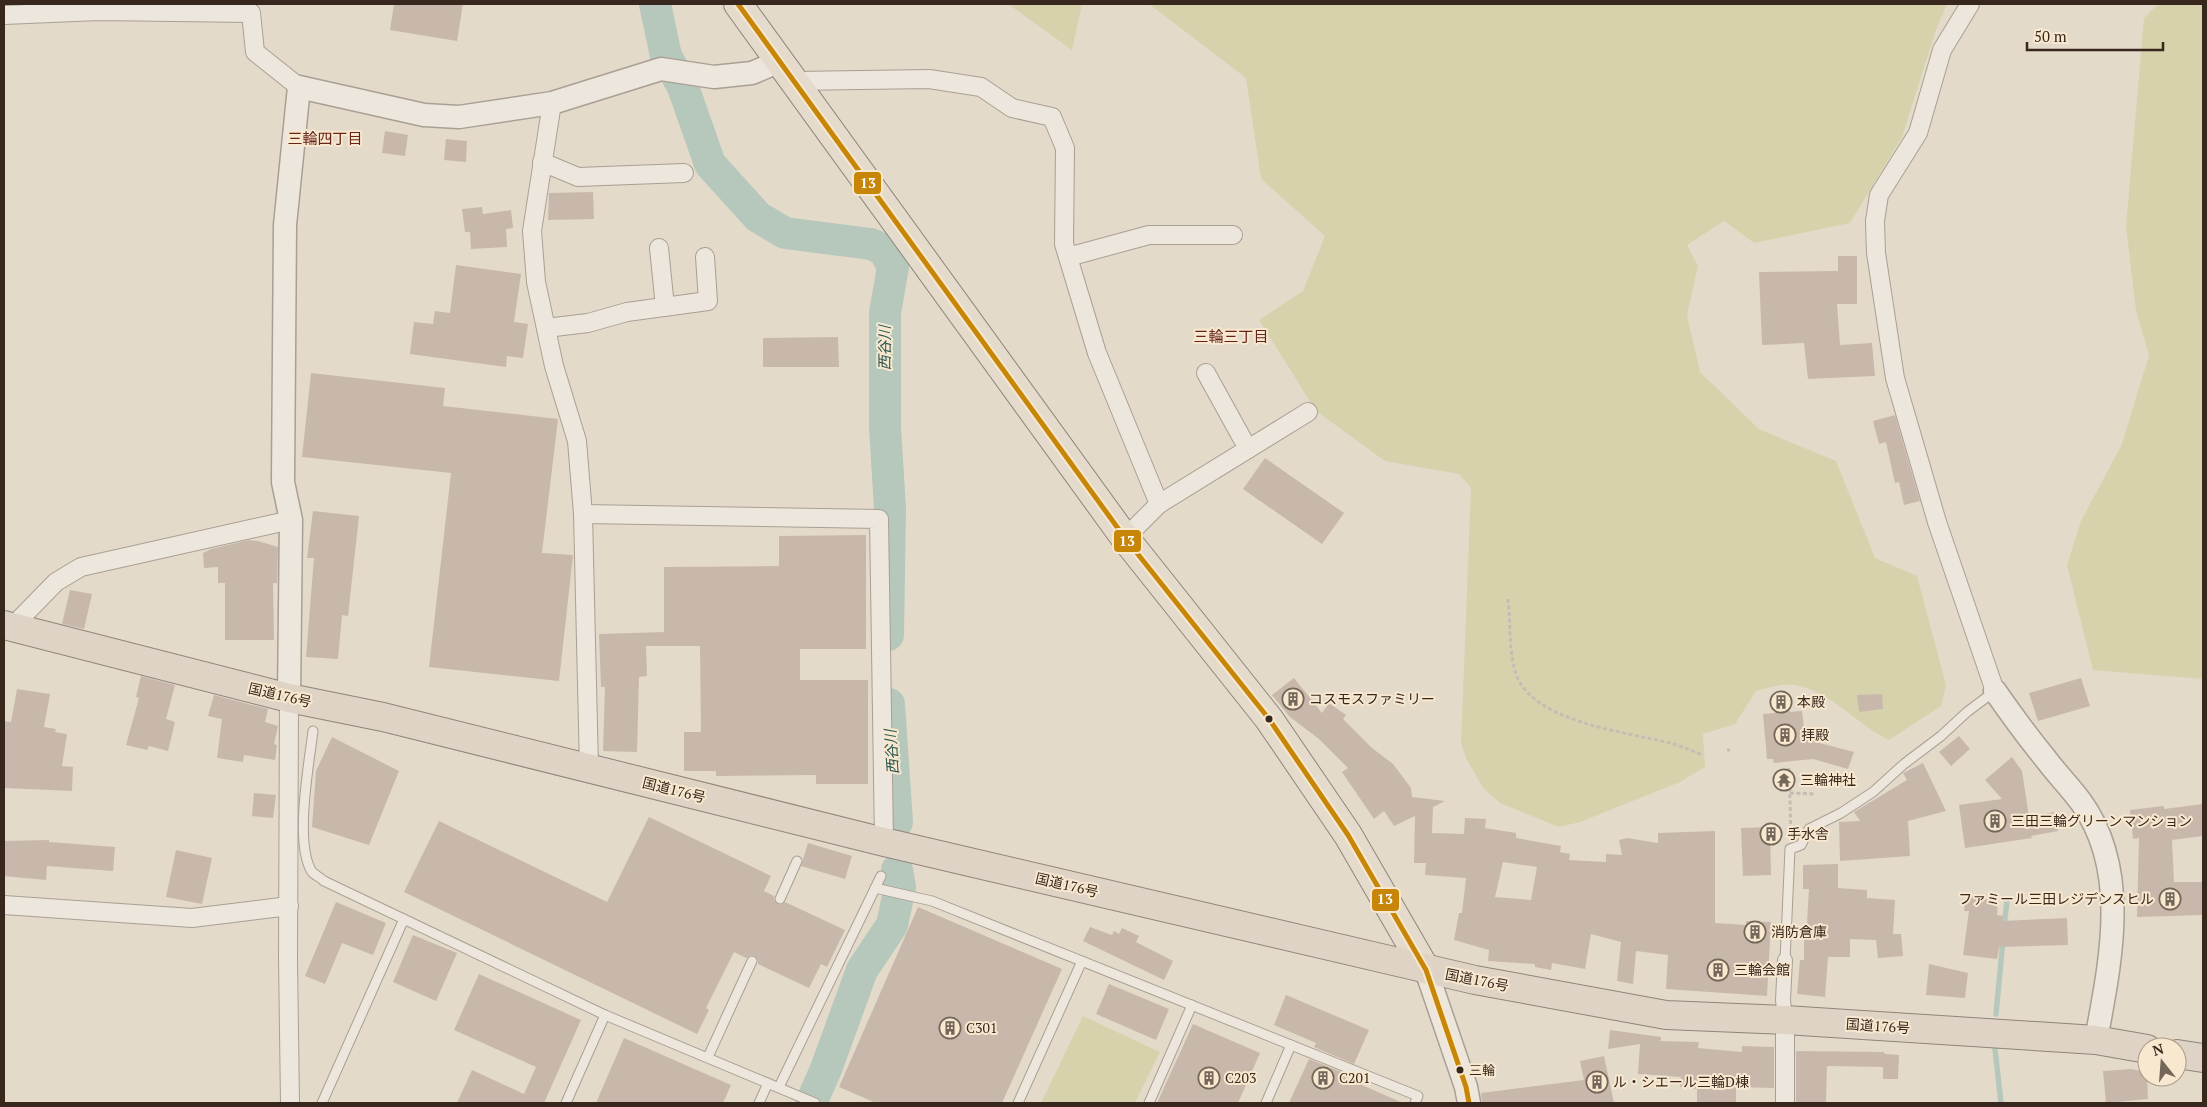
<svg xmlns="http://www.w3.org/2000/svg" width="2207" height="1107" font-family="'PT Serif','Noto Sans JP',serif">
  <style>
    .green { fill: #d6d3ac }
    .lines { fill: none; stroke-linecap: round; stroke-linejoin: round }
    .stream { stroke: #b6c8bc; stroke-width: 5.5 }
    .river { stroke: #b6c8bc; stroke-width: 32 }
    .building { fill: #c8b8ab; fill-rule: evenodd }
    .service-casing { stroke: #a99f94; stroke-width: 11 }
    .pedestrian-casing { stroke: #a99f94; stroke-width: 16 }
    .minor-casing { stroke: #a99f94; stroke-width: 20 }
    .tertiary-casing { stroke: #a99f94; stroke-width: 25 }
    .primary-casing { stroke: #8e857b; stroke-width: 30 }
    .trunk-casing { stroke: #8e857b; stroke-width: 30 }
    .path { stroke: #c5bdb3; stroke-width: 3; stroke-dasharray: 4 2.5; stroke-linecap: butt }
    .service { stroke: #ece6dd; stroke-width: 9 }
    .pedestrian { stroke: #ece6dd; stroke-width: 14 }
    .minor { stroke: #ece6dd; stroke-width: 18 }
    .tertiary { stroke: #ece6dd; stroke-width: 22 }
    .primary { stroke: #e4dbcd; stroke-width: 28 }
    .trunk { stroke: #ded3c4; stroke-width: 28 }
    .bus-1-casing { stroke: #f7e8cf; stroke-width: 9 }
    .bus-1 { stroke: #c78607; stroke-width: 5 }
    .bus-dot { fill: #38271c; stroke: #f7e8cf; stroke-width: 2 }
    .labels { text-anchor: middle; stroke-width: 4; stroke-linejoin: round; paint-order: stroke }
    .bus-label { font-size: 13px; fill: #38271c; stroke: #f7e8cf; text-anchor: start }
    .street-label { font-size: 14px; fill: #38271c; stroke: #f7e8cf }
    .poi-label { font-size: 14px; fill: #38271c; stroke: #f7e8cf; text-anchor: start }
    .neighbourhood-label { font-size: 15px; fill: #66241a; stroke: #f7e8cf }
    .water-label { font-size: 15px; font-style: italic; fill: #2b5852; stroke: #f7e8cf }
    .line-badge { stroke: #f7e8cf; stroke-width: 2 }
    .badge-label { font-size: 14px; text-anchor: middle; font-weight: bold; fill: #fff }
  </style>
  <rect width="100%" height="100%" fill="#e4daca"/>
  <!-- green -->
  <g class="green">
    <polygon points="1008,4 1082,4 1072,50"/>
    <path d="M1149,4H1947L1936,30L1902,137L1850,223L1754,243L1724,221L1687,245L1698,266L1687,315L1700,372L1759,429L1836,461L1875,558L1917,576L1946,685L1941,706L1889,740C1857,725 1831,691 1795,685C1782,683 1768,688 1756,691L1735,724L1703,734L1705,767L1680,782L1580,822L1559,827L1500,803L1483,788L1467,760L1461,744L1471,488L1459,474L1385,461L1316,411L1259,320L1303,291L1325,236L1261,179L1246,78Z"/>
    <polygon points="2158,4 2203,4 2203,679 2093,670 2067,565 2081,521 2122,444 2149,355 2136,311 2126,226 2144,18"/>
    <polygon points="1083,1016 1160,1052 1135,1103 1041,1103"/>
  </g>
  <g class="lines">
    <!-- stream -->
    <g class="stream">
      <polyline points="2004,926 2007,901"/>
      <polyline points="1996,1014 2003,940"/>
      <polyline points="1995,1049 2001,1103"/>
    </g>
    <!-- river -->
    <g class="river">
      <polyline points="655,4 666,56 683,87 710,164 758,217 785,233 871,244 884,250 893,267 885,313 885,427 890,509 888,635"/>
      <polyline points="889,704 897,822"/>
      <polyline points="811,1103 826,1069 862,970 892,925 900,887 897,870"/>
    </g>
  </g>
  <!-- building -->
  <g class="building">
    <polygon points="394,4 463,4 457,41 390,30"/>
    <polygon points="385,131 408,135 405,156 382,153"/>
    <polygon points="446,139 467,141 466,162 444,160"/>
    <polygon points="593,192 594,219 548,220 549,193"/>
    <polygon points="482,207 483,214 511,210 513,228 506,229 507,247 471,249 470,232 465,232 462,209"/>
    <polygon points="1838,256 1857,256 1857,304 1837,304 1840,345 1872,343 1875,376 1808,379 1804,343 1762,345 1759,272 1838,271"/>
    <polygon points="456,265 521,274 514,322 528,324 523,358 507,356 506,367 410,354 414,322 433,324 435,311 450,313"/>
    <polygon points="838,337 839,367 763,367 763,338"/>
    <polygon points="311,373 445,388 443,406 558,419 542,553 573,555 559,681 429,667 451,473 302,457"/>
    <polygon points="1895,415 1920,501 1904,505 1899,482 1895,483 1886,442 1879,444 1873,421"/>
    <polygon points="1265,458 1344,513 1322,544 1243,489"/>
    <polygon points="313,511 359,516 348,616 342,615 338,659 306,657 314,558 307,558"/>
    <polygon points="866,535 866,649 800,649 800,680 868,680 868,784 816,784 816,775 716,776 716,771 684,771 684,732 701,732 700,646 646,646 647,676 639,677 637,752 603,751 605,687 601,687 599,634 664,632 664,567 779,566 779,536"/>
    <polygon points="249,540 258,541 278,547 277,583 273,583 274,640 225,640 225,583 218,583 218,567 204,568 203,553 211,549"/>
    <polygon points="70,590 92,594 84,629 62,624"/>
    <polygon points="141,676 175,685 166,719 175,722 168,751 149,746 147,750 126,745 139,698 136,697"/>
    <path d="M1294,678L1322,713L1329,703L1346,715L1343,719L1372,748L1393,764L1411,788L1412,797L1445,801L1433,807L1432,833L1464,834L1465,818L1486,819L1485,828L1516,833V838L1561,846L1560,852L1570,854L1569,860L1606,862V854L1622,855L1619,840L1627,838L1658,843V833L1715,831V923L1746,925V921L1771,922L1767,996L1666,989L1668,955L1636,951L1633,984L1617,981L1621,942L1591,934L1585,969L1552,963L1551,970L1535,967V964L1488,961L1489,950L1454,940L1459,913H1462L1466,878L1425,875L1426,863H1414L1415,816L1394,826L1384,811L1374,819L1342,772L1348,768L1319,739L1290,717L1272,695ZM1503,862L1537,867L1531,900L1495,897Z"/>
    <polygon points="2081,678 2090,706 2038,721 2029,693"/>
    <polygon points="17,689 50,694 44,727 56,729 55,732 67,734 62,766 73,767 72,791 4,788 4,721 11,722"/>
    <polygon points="1788,694 1790,712 1802,711 1804,728 1820,736 1816,742 1854,752 1848,769 1813,759 1774,763 1773,759 1767,759 1763,714 1775,713 1773,695"/>
    <polygon points="1882,694 1883,709 1859,712 1857,695"/>
    <polygon points="214,695 268,709 265,722 278,726 274,744 277,745 275,760 244,755 243,762 217,758 222,719 208,716"/>
    <polygon points="1959,736 1970,749 1951,766 1939,752"/>
    <polygon points="332,737 399,771 369,845 312,827 316,771"/>
    <polygon points="2012,757 2022,771 2029,817 2054,812 2058,831 2031,836 2032,838 1965,848 1959,805 2002,799 1985,780"/>
    <polygon points="1923,763 1946,811 1908,821 1910,856 1840,861 1839,822 1860,821 1854,812 1907,780 1903,773"/>
    <polygon points="254,793 276,795 273,818 252,816"/>
    <polygon points="2203,804 2203,836 2172,840 2174,882 2203,882 2203,915 2137,917 2139,838 2133,839 2130,810 2164,806 2164,809"/>
    <polygon points="649,817 771,876 764,891 774,896 774,900 777,904 781,905 785,902 845,930 827,967 821,964 809,988 758,964 758,960 755,956 751,955 746,958 734,952 706,1008 709,1010 697,1034 404,892 439,821 607,902"/>
    <polygon points="1770,827 1771,875 1743,876 1741,828"/>
    <polygon points="49,840 49,842 115,847 113,871 47,866 46,880 4,876 4,841"/>
    <polygon points="808,843 852,856 845,879 801,866"/>
    <polygon points="176,850 212,858 202,904 166,897"/>
    <polygon points="1838,864 1838,888 1867,890 1867,898 1895,900 1893,934 1901,934 1903,956 1878,958 1876,940 1850,939 1850,957 1828,957 1825,997 1797,994 1800,960 1804,960 1804,923 1807,923 1809,889 1803,889 1803,865"/>
    <polygon points="1966,896 1998,901 1997,915 2003,916 2002,921 2067,918 2068,945 1999,947 1997,959 1963,955 1969,911 1964,911"/>
    <polygon points="336,902 386,923 373,955 342,943 325,984 305,976"/>
    <polygon points="918,907 1062,969 1002,1103 876,1103 839,1087"/>
    <polygon points="1090,927 1112,935 1114,931 1119,934 1122,928 1139,936 1136,942 1173,961 1164,980 1083,941"/>
    <polygon points="413,935 457,953 436,1001 393,982"/>
    <polygon points="1929,964 1968,973 1965,998 1926,995"/>
    <polygon points="479,974 581,1020 544,1103 545,1103 457,1103 472,1070 524,1094 536,1067 454,1030"/>
    <polygon points="1109,984 1169,1009 1156,1040 1096,1014"/>
    <polygon points="1286,995 1369,1030 1354,1064 1314,1047 1316,1043 1274,1025"/>
    <polygon points="1193,1024 1260,1053 1238,1103 1157,1103"/>
    <polygon points="1610,1030 1661,1037 1661,1040 1659,1041 1699,1042 1698,1048 1742,1052 1742,1046 1774,1047 1774,1088 1736,1087 1736,1103 1697,1103 1697,1089 1680,1087 1681,1077 1638,1074 1640,1044 1608,1049"/>
    <polygon points="624,1038 731,1085 723,1103 596,1103"/>
    <polygon points="1796,1051 1884,1052 1885,1054 1899,1055 1898,1079 1883,1079 1883,1067 1827,1066 1826,1103 1796,1103"/>
    <polygon points="1604,1056 1614,1103 1482,1103 1481,1093 1584,1080 1580,1061"/>
    <polygon points="1309,1059 1349,1075 1348,1079 1403,1103 1289,1103"/>
    <polygon points="2131,1069 2147,1072 2148,1099 2106,1103 2103,1071"/>
  </g>
  <g class="lines">
    <!-- service casing -->
    <g class="service-casing">
      <g id="service">
        <path d="M313,731C309,764 294,844 312,872C315,875 321,878 324,881L605,1015L815,1103"/>
        <polyline points="875,888 932,901 1418,1096 1415,1103"/>
        <polyline points="780,899 797,861"/>
        <polyline points="1785,960 1790,849 1801,845 1809,829 1841,813 1873,792 1904,764 1941,736 1967,712 1995,691"/>
        <polyline points="708,1057 752,961"/>
        <polyline points="779,1087 881,876"/>
        <polyline points="322,1103 404,919"/>
        <polyline points="566,1103 605,1015"/>
        <polyline points="759,1103 768,1083"/>
        <polyline points="1018,1103 1082,961"/>
        <polyline points="1149,1103 1192,1005"/>
        <polyline points="1266,1103 1291,1045"/>
      </g>
    </g>
    <!-- pedestrian casing -->
    <g class="pedestrian-casing">
      <polyline id="pedestrian" points="1785,1020 1783,1000 1785,960"/>
    </g>
    <!-- minor casing -->
    <g class="minor-casing">
      <g id="minor">
        <polyline points="1970,4 1942,50 1918,133 1879,195 1875,221 1876,253 1895,378 1937,522 1995,691"/>
        <polyline points="4,15 99,11 251,13 255,52 299,87"/>
        <polyline points="794,81 929,79 981,87 1012,108 1052,117 1065,148 1064,244 1097,353 1159,504 1125,538"/>
        <polyline points="552,103 532,231 536,282 554,366 577,441 583,514 589,768"/>
        <polyline points="542,162 578,177 684,173"/>
        <polyline points="659,248 665,307"/>
        <polyline points="1068,257 1149,235 1233,235"/>
        <polyline points="546,328 588,323 627,312 708,301 705,257"/>
        <polyline points="1206,373 1248,449"/>
        <polyline points="1159,504 1308,412"/>
        <polyline points="583,514 879,519 884,842"/>
        <polyline points="13,626 56,582 81,567 291,520"/>
        <polyline points="289,698 288,959 290,1103"/>
        <polyline points="4,905 192,918 289,906"/>
        <polyline points="1785,1020 1785,1103"/>
      </g>
    </g>
    <!-- tertiary casing -->
    <g class="tertiary-casing">
      <g id="tertiary">
        <path d="M1995,691C2011,714 2027,736 2045,758C2056,773 2070,787 2081,802C2131,871 2110,963 2096,1040"/>
        <polyline points="289,698 291,520 283,482 285,225 299,87 424,115 459,117 552,103 661,69 714,77 752,73 780,61"/>
        <polyline points="1426,970 1466,1087 1469,1103"/>
      </g>
    </g>
    <!-- primary casing -->
    <g class="primary-casing">
      <polyline id="primary" points="738,4 1125,538 1269,719 1348,835 1426,970"/>
    </g>
    <!-- trunk casing -->
    <g class="trunk-casing">
      <g id="trunk">
        <polyline points="4,625 289,698 383,717 884,842 1475,980 1666,1015 1785,1020 2096,1040 2147,1049"/>
        <polyline points="2177,1054 2203,1058"/>
      </g>
    </g>
    <!-- path -->
    <g class="path">
      <path d="M1508,599C1511,624 1508,649 1516,674C1533,723 1628,732 1670,743C1681,746 1692,751 1703,755"/>
      <polyline points="1727,750 1730,750"/>
      <polyline points="1789,768 1791,833"/>
      <polyline points="1790,793 1816,794"/>
    </g>
    <!-- service -->
    <use href="#service" class="service"/>
    <!-- pedestrian -->
    <use href="#pedestrian" class="pedestrian"/>
    <!-- minor -->
    <use href="#minor" class="minor"/>
    <!-- tertiary -->
    <use href="#tertiary" class="tertiary"/>
    <!-- primary -->
    <use href="#primary" class="primary"/>
    <!-- trunk -->
    <use href="#trunk" class="trunk"/>
    <!-- bus-1 casing -->
    <g class="bus-1-casing">
      <polyline id="bus-1" points="738,4 1125,538 1269,719 1348,835 1426,970 1466,1087 1469,1103"/>
    </g>
    <!-- bus-1 -->
    <use href="#bus-1" class="bus-1"/>
  </g>
  <!-- icons -->
  <defs>
    <g id="building-ring" transform="scale(1.125)"><circle r="9.5" fill="#f7e8cf" stroke="#746659" stroke-width="1.5"/><path d="M-4-6H4V6H1V3H-1V6H-4ZM-2.5-4.3h1.7v1.8h-1.7ZM.8-4.3h1.7v1.8H.8ZM-2.5-1h1.7V.8h-1.7ZM.8-1h1.7V.8H.8Z" fill="#746659"/></g>
    <g id="temple-ring" transform="scale(1.125)"><circle r="9.5" fill="#f7e8cf" stroke="#746659" stroke-width="1.5"/><path d="M0-6L5-2H3V0L6.5 2.5H4V6H1.5V3h-3V6H-4V2.5H-6.5L-3 0V-2H-5Z" fill="#746659"/></g>
  </defs>
  <g fill-rule="evenodd">
    <use href="#building-ring" x="1293" y="699"/>
    <use href="#building-ring" x="1781" y="702"/>
    <use href="#building-ring" x="1785" y="735"/>
    <use href="#temple-ring" x="1784" y="780"/>
    <use href="#building-ring" x="1995" y="821"/>
    <use href="#building-ring" x="1771" y="834"/>
    <use href="#building-ring" x="2170" y="899"/>
    <use href="#building-ring" x="1755" y="932"/>
    <use href="#building-ring" x="1718" y="970"/>
    <use href="#building-ring" x="950" y="1028"/>
    <use href="#building-ring" x="1209" y="1078"/>
    <use href="#building-ring" x="1323" y="1078"/>
    <use href="#building-ring" x="1597" y="1082"/>
  </g>
  <!-- markers -->
  <g class="bus-dot">
    <circle cx="1269" cy="719" r="4.5"/>
    <circle cx="1460" cy="1070" r="4.5"/>
  </g>
  <g class="labels">
    <!-- bus labels -->
    <g class="bus-label">
      <text x="1469" y="1075">三輪</text>
    </g>
    <!-- street labels -->
    <g class="street-label">
      <text transform="translate(280 695) rotate(13)" y="5">国道176号</text>
      <text transform="translate(674 790) rotate(14)" y="5">国道176号</text>
      <text transform="translate(1067 885) rotate(13)" y="5">国道176号</text>
      <text transform="translate(1477 980) rotate(11)" y="5">国道176号</text>
      <text transform="translate(1878 1026) rotate(4)" y="5">国道176号</text>
    </g>
    <!-- poi labels -->
    <g class="poi-label">
      <text x="1309" y="704">コスモスファミリー</text>
      <text x="1797" y="707">本殿</text>
      <text x="1801" y="740">拝殿</text>
      <text x="1800" y="785">三輪神社</text>
      <text x="2011" y="826">三田三輪グリーンマンション</text>
      <text x="1787" y="839">手水舎</text>
      <text x="2154" y="904" text-anchor="end">ファミール三田レジデンスヒル</text>
      <text x="1771" y="937">消防倉庫</text>
      <text x="1734" y="975">三輪会館</text>
      <text x="966" y="1033">C301</text>
      <text x="1225" y="1083">C203</text>
      <text x="1339" y="1083">C201</text>
      <text x="1613" y="1087">ル・シエール三輪D棟</text>
    </g>
    <!-- neighbourhood labels -->
    <g class="neighbourhood-label">
      <text x="325" y="144">三輪四丁目</text>
      <text x="1231" y="342">三輪三丁目</text>
    </g>
    <!-- water labels -->
    <g class="water-label">
      <text transform="translate(885 348) rotate(-90)" y="5">西谷川</text>
      <text transform="translate(892 752) rotate(-94)" y="5">西谷川</text>
    </g>
  </g>
  <g class="line-badge">
    <rect x="853" y="171" width="29" height="24" rx="5" fill="#c78607"/>
    <rect x="1113" y="529" width="29" height="24" rx="5" fill="#c78607"/>
    <rect x="1371" y="888" width="29" height="24" rx="5" fill="#c78607"/>
  </g>
  <g class="badge-label">
    <text x="868" y="188">13</text>
    <text x="1127" y="546">13</text>
    <text x="1385" y="904">13</text>
  </g>
  <!-- border -->
  <rect width="2207" height="1107" fill="none" stroke="#38271c" stroke-width="10"/>
  <!-- north arrow -->
  <g transform="translate(2162 1062) rotate(343)"><circle r="24" fill="#f7e8cf" stroke="#ab9b87"/>
  <path d="M0-4L9 19L0 12L-9 19Z" fill="#746659"/>
  <text y="-8" font-size="14" font-weight="bold" text-anchor="middle" fill="#38271c">N</text>
  </g>
  <!-- scale -->
  <path d="M2027 42v8h136v-8" fill="none" stroke="#38271c" stroke-width="2.5"/>
  <text x="2034" y="42" font-size="15" fill="#38271c" stroke="#f7e8cf" stroke-width="4" paint-order="stroke">50 m</text>
</svg>
